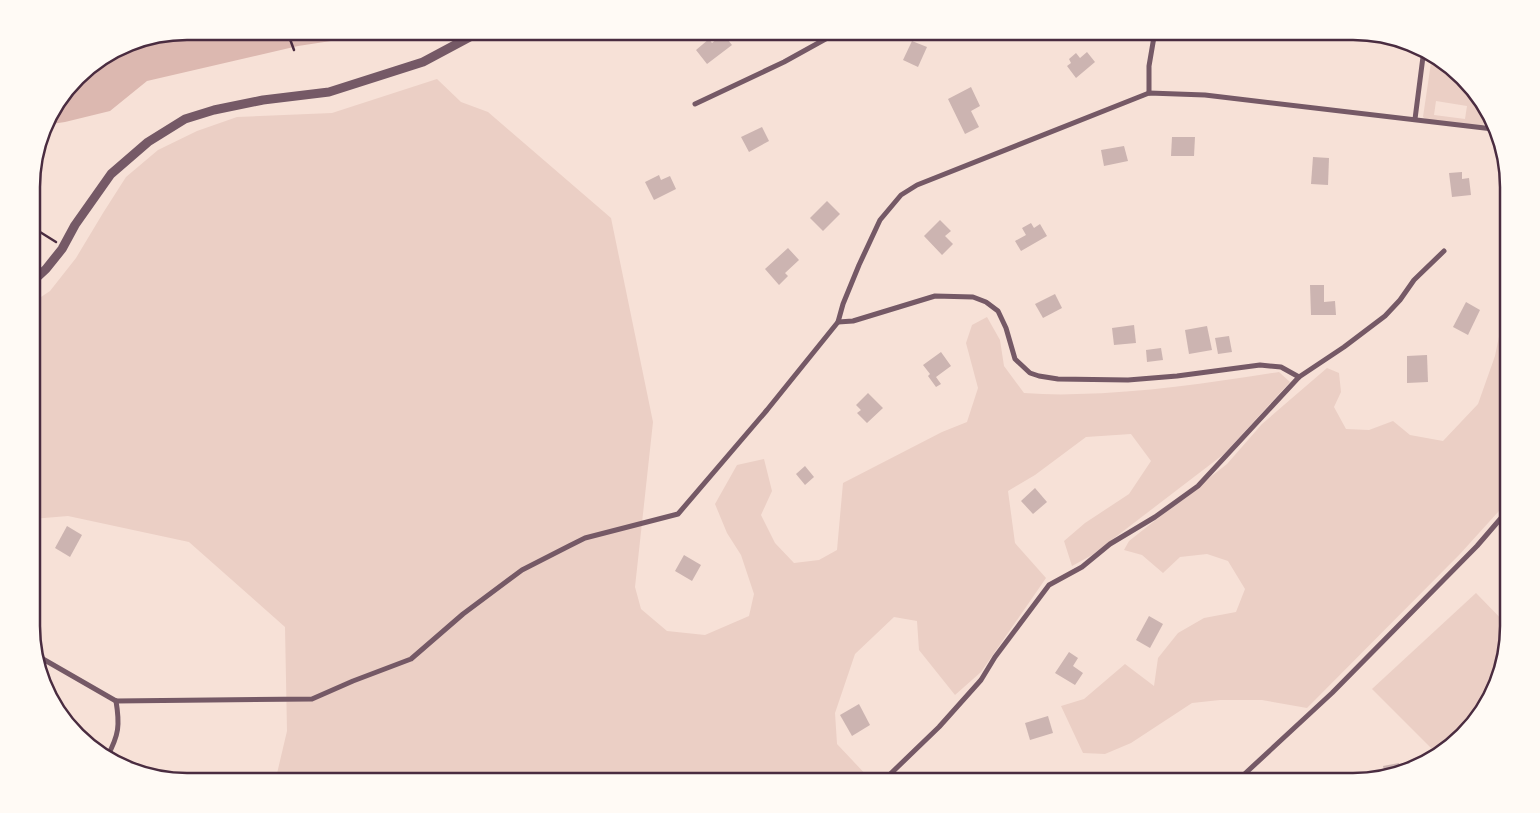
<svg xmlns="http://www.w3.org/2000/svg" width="1540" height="813" font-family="Roboto,sans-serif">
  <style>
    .green { fill: #ebcfc5; fill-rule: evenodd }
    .water { fill: #dcb8b0 }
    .building { fill: #ccb4b1 }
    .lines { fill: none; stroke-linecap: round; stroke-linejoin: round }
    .path { stroke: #4a2c40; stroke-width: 2.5 }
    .minor { stroke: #755966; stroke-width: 5 }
    .tertiary { stroke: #755966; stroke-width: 9 }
    .rim { fill: none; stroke: #4a2c40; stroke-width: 2.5 }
  </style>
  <rect width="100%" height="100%" fill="#f7e1d7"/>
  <!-- green -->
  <g class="green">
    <path d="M1432,56L1482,100L1486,110L1483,128L1429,121L1423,117ZM1436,101L1467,106L1465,119L1434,115Z"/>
    <path d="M437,79L461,102L488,112L611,218L653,422L635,587L641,609L667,631L705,635L749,616L754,594L741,555L727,533L715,504L737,465L764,459L772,491L761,515L775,543L794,563L819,560L837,550L843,483L942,432L967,422L978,388L966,343L972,325L987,317L1000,340L1004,366L1024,393C1041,394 1059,395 1077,394C1145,393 1213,382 1279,372L1290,382L1224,454L1092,555L1072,566L1064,541L1085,523L1129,494L1151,461L1131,434L1086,437L1035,475L1008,491L1015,543L1046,578L981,672L955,695L919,650L917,621L894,617L855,654L835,713L837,744L870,779L869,782H275L287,731L285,627L189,542L68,516L32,519V303L50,291L76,258L103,213L126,177L158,150L197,131L237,117L332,113Z"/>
    <polygon points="1506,162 1507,167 1508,501 1460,554 1307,708 1262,700 1220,700 1192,703 1131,743 1105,754 1083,753 1061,706 1084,699 1125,664 1154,686 1158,658 1178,633 1204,618 1236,612 1245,589 1228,561 1207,554 1180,557 1163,573 1142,555 1124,550 1129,541 1227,464 1262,424 1327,368 1339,373 1341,392 1334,407 1346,429 1369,430 1393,421 1410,435 1443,441 1478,404 1495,356 1506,302 1499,253 1500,196"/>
    <polygon points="1476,593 1509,627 1493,695 1439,756 1372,689"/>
  </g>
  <!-- water -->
  <polygon class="water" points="187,31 336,31 331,41 298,46 147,81 110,111 65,122 45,125 47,118 84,70 127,43"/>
  <!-- building -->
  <g class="building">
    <polygon points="723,34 732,45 707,64 696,50 709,39 712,43"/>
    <polygon points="912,41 927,47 918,67 903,60"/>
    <polygon points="1087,52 1095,62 1076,78 1067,66 1071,63 1069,59 1076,53 1080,58"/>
    <polygon points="971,87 980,106 971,111 979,127 965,134 948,99"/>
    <polygon points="762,127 769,141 749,152 741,137"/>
    <polygon points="1172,137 1195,137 1194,156 1171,156"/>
    <polygon points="1124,146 1128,161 1104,166 1101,150"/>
    <polygon points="1313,157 1329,158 1328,185 1311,184"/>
    <polygon points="1462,172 1462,179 1469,178 1471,195 1452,197 1449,173"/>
    <polygon points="659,175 661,180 670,176 676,189 654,200 645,182"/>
    <polygon points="827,201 840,214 823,231 810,218"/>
    <polygon points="940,220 951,231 945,236 953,244 942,255 924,236"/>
    <polygon points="1031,223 1034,228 1040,224 1047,236 1021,251 1015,241 1026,235 1022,228"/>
    <polygon points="788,248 799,260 785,273 788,276 779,285 765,269"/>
    <polygon points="1310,285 1324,285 1324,302 1335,301 1336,315 1311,315"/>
    <polygon points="1055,294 1062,308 1043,318 1035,304"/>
    <polygon points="1466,302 1480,310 1468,335 1453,327"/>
    <polygon points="1134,325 1136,343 1114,345 1112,328"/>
    <polygon points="1207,326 1212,350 1189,354 1185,330"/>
    <polygon points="1229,336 1232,352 1218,354 1215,338"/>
    <polygon points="1161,348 1163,360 1147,362 1146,350"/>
    <polygon points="941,352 951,366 936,377 941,384 936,387 928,376 930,374 923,365"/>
    <polygon points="1427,355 1428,382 1407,383 1407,356"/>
    <polygon points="868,393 883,408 867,423 857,413 861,410 856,405"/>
    <polygon points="805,466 814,477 805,485 796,474"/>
    <polygon points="1035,488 1047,502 1033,514 1021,501"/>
    <polygon points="67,526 82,535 70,557 55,548"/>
    <polygon points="684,555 701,565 692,581 675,571"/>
    <polygon points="1149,616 1163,624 1150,648 1136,640"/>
    <polygon points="1069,652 1078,658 1073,666 1083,673 1075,685 1055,673"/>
    <polygon points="859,704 870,725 852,736 840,715"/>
    <polygon points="1048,716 1053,733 1030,740 1025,723"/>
    <polygon points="1399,763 1400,769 1385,774 1383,766"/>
  </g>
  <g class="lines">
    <!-- path -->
    <g class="path">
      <polyline points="287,31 294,50"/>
      <polyline points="32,227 56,242"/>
    </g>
    <!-- minor -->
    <g class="minor">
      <polyline points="1149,93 1149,66 1155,31"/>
      <polyline points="695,104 784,62 840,31"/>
      <polyline points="1415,119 1424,49"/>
      <polyline points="838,322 853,321 935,296 973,297 986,302 998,311 1006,328 1015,359 1030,373 1039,376 1058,379 1128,380 1177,376 1260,365 1281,367 1299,377"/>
      <polyline points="36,655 116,701"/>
      <polyline points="116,701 312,699 353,681 411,659 463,614 522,570 569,546 585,538 678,514 767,410 838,322 843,304 859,265 880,220 901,195 917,185 1149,93 1205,95 1493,129"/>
      <path d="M107,757C119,735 120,725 116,701"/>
      <polyline points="1237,781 1332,693 1477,546 1508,510"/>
      <polyline points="882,782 939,727 981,680 995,657 1049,585 1082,567 1110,544 1155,517 1198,486 1299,377 1344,347 1385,316 1400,300 1414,280 1444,251"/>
    </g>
    <!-- tertiary -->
    <polyline class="tertiary" points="32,282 46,269 62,249 75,225 111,174 148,142 185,119 214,110 263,100 329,92 423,62 481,31"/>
  </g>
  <!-- crop -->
  <path d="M0 0H1540V813H0ZM187 40H1353A147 147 0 0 1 1500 187V626A147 147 0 0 1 1353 773H187A147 147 0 0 1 40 626V187A147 147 0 0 1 187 40Z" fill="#fffaf5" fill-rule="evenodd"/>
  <path class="rim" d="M187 40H1353A147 147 0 0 1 1500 187V626A147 147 0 0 1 1353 773H187A147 147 0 0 1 40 626V187A147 147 0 0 1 187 40Z"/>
</svg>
